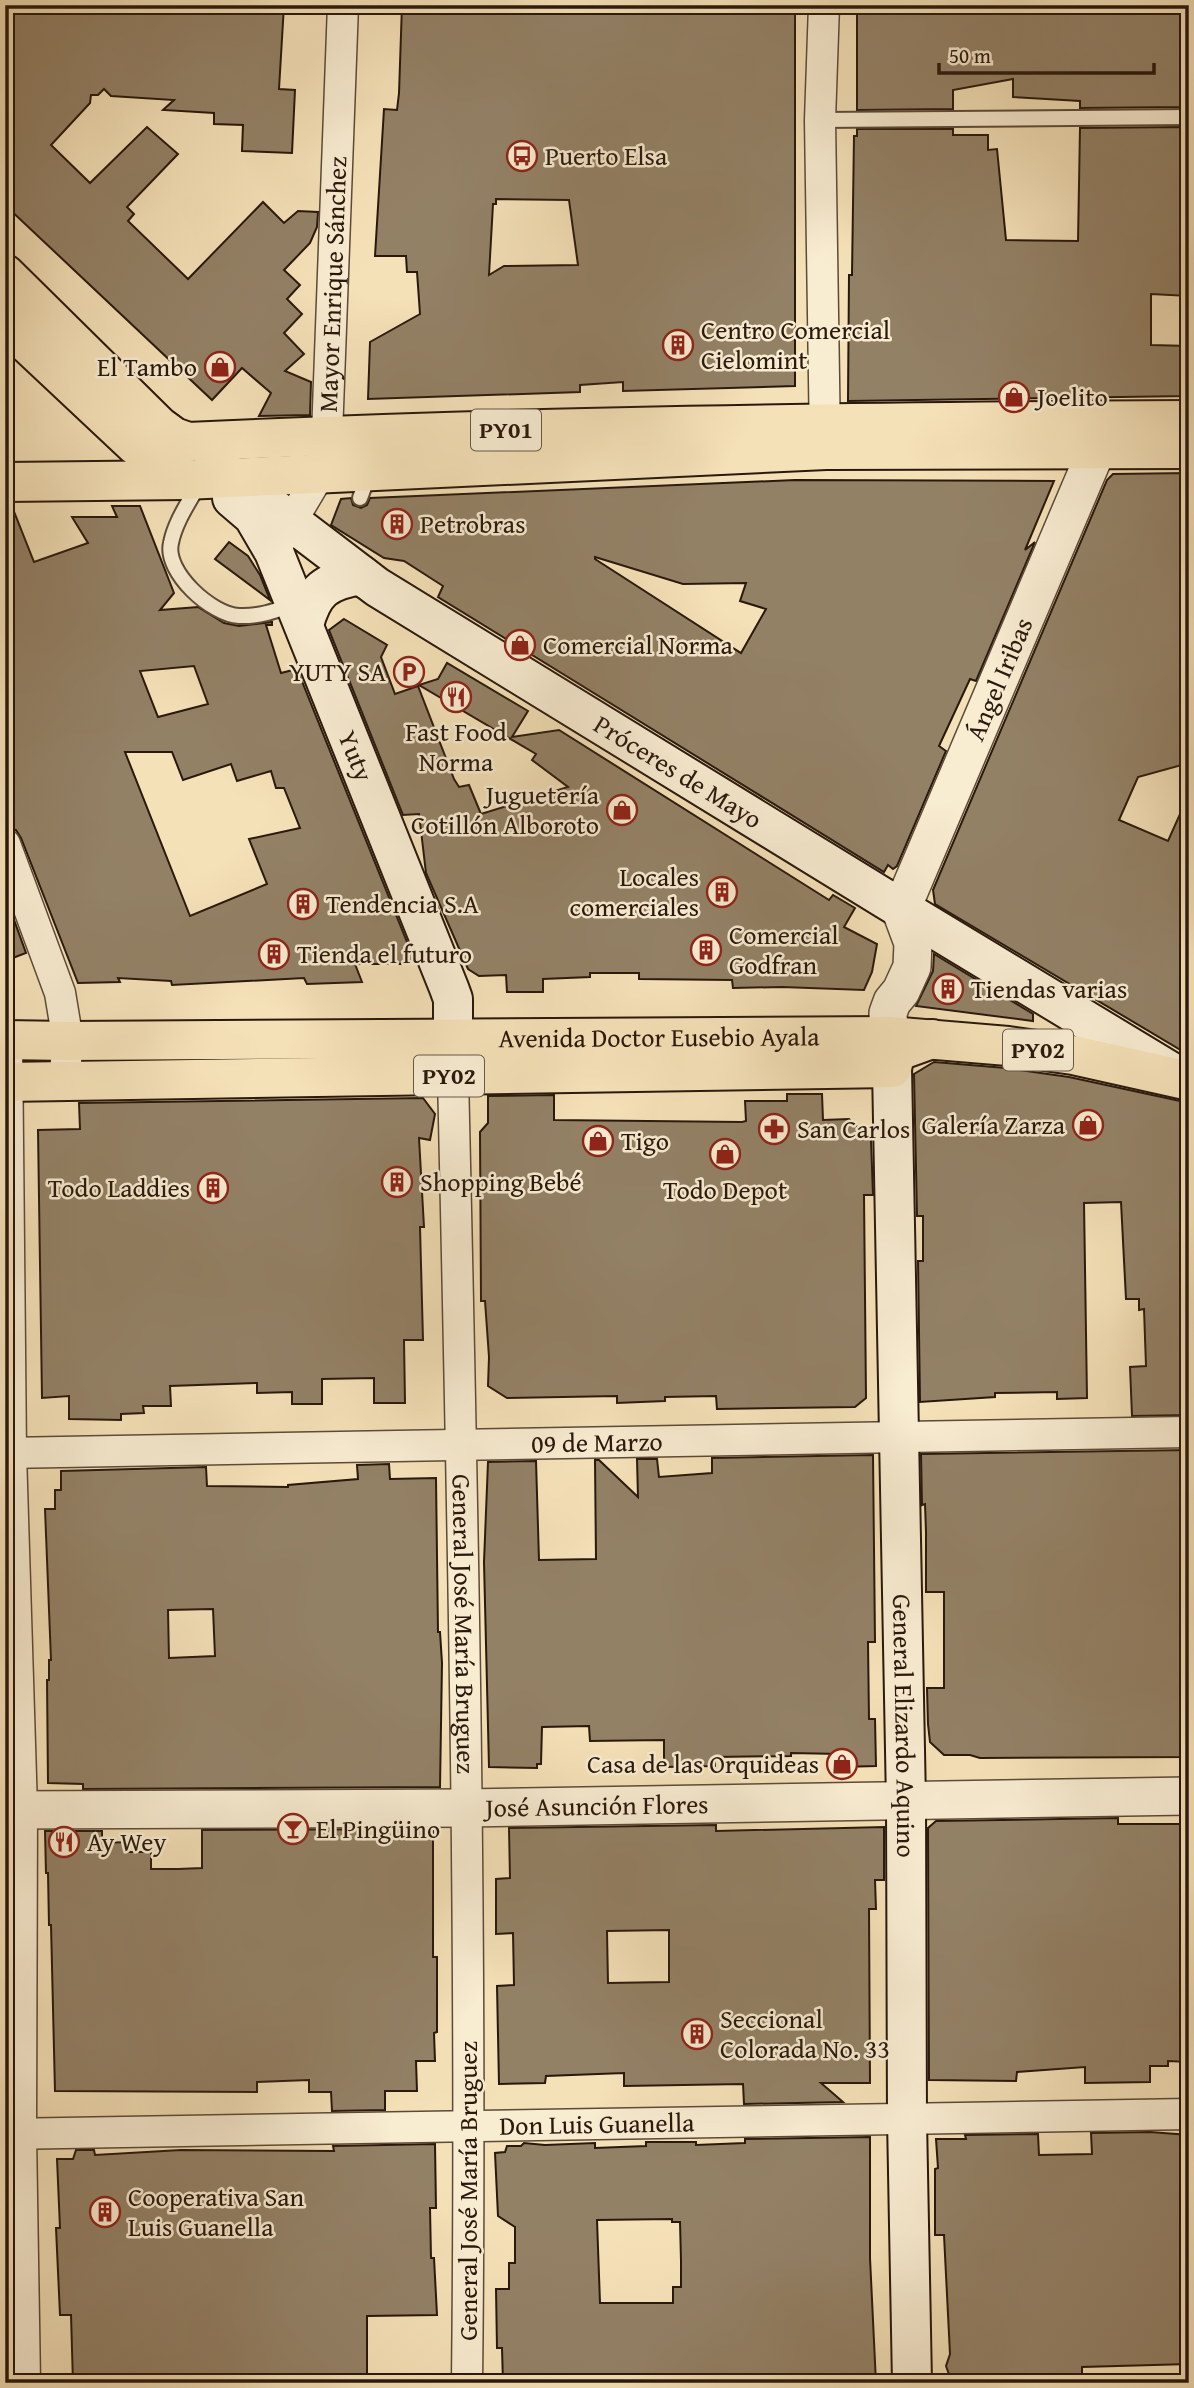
<svg xmlns="http://www.w3.org/2000/svg" width="1194" height="2388" font-family="'Gentium Book Plus',serif">
  <style>
    .building { fill: #938166; stroke: #29180d; stroke-width: 2; fill-rule: evenodd }
    .lines { fill: none; stroke-linecap: round; stroke-linejoin: round }
    .service-casing { stroke: #5c4a38; stroke-width: 18 }
    .minor-casing { stroke: #5c4a38; stroke-width: 33 }
    .tertiary-casing { stroke: #5c4a38; stroke-width: 40 }
    .secondary-casing { stroke: #29180d; stroke-width: 42 }
    .primary-casing { stroke: #29180d; stroke-width: 42 }
    .trunk-casing { stroke: #29180d; stroke-width: 42 }
    .service { stroke: #f8ecd1; stroke-width: 14 }
    .minor { stroke: #f8ecd1; stroke-width: 30 }
    .tertiary { stroke: #f8ecd1; stroke-width: 37 }
    .secondary { stroke: #f8ecd1; stroke-width: 38 }
    .primary { stroke: #f5e1b8; stroke-width: 38 }
    .trunk { stroke: #f5e1b8; stroke-width: 38 }
    .labels { text-anchor: middle; stroke-width: 5; stroke-linejoin: round; paint-order: stroke }
    .shield { fill: #f8ecd1; stroke: #675848; stroke-width: 2 }
    .shield-label { font-size: 24px; font-weight: bold; fill: #29180d }
    .poi-label { font-size: 26px; fill: #29180d; stroke: #f8ecd1; text-anchor: start }
    .street-label { font-size: 26px; fill: #29180d; stroke: #f8ecd1 }
  </style>
  <rect width="100%" height="100%" fill="#f5e1b8"/>
  <filter id="stains"><feTurbulence type="fractalNoise" baseFrequency=".00286" numOctaves="4"/><feColorMatrix values="0 0 0 0 .2 0 0 0 0 .09 0 0 0 0 .02 0 0 0 .5 -.17"/></filter>
  <radialGradient id="worn" r=".72"><stop offset=".6" stop-color="#630" stop-opacity="0"/><stop offset="1" stop-color="#630" stop-opacity=".3"/></radialGradient>
  <!-- building -->
  <g class="building">
    <polygon points="5,5 284,5 279,89 295,90 292,153 242,151 243,125 214,124 214,113 163,110 174,100 111,96 104,89 98,95 91,95 90,103 51,145 90,183 147,127 178,154 127,207 134,214 128,221 188,279 263,202 284,223 298,211 318,212 317,227 310,243 284,270 300,285 287,299 302,314 284,333 304,354 285,371 311,382 310,415 259,416 271,393 242,368 212,400 5,205"/>
    <path d="M402,5L494,8V5H795V386L623,391V382L580,385V392L368,399L370,342L420,314L417,272H407L406,256H375L384,109L397,110L399,93ZM496,199L569,200L578,265L504,266L489,275L493,204H496Z"/>
    <polygon points="857,5 1189,5 1189,100 1183,100 1183,107 1080,108 1080,101 1013,97 1013,79 953,90 953,109 857,110"/>
    <polygon points="1183,127 1182,159 1189,159 1189,296 1151,294 1151,345 1189,346 1189,396 848,401 849,275 852,275 854,136 857,136 857,129 953,129 953,135 988,135 988,150 997,149 1006,240 1078,241 1080,128"/>
    <polygon points="1189,473 1189,763 1138,777 1119,820 1168,841 1189,794 1189,1055 935,904 933,890 1107,480 1113,474"/>
    <path d="M795,480L1054,481L1025,550L1035,542L976,681L970,679L939,746L946,751L897,866L893,869L888,865L884,872L438,597L443,586L404,561L384,558L331,525L341,499L351,498L353,505L361,508L367,505L370,498ZM595,557L683,584L746,583L740,601L766,609L741,653L595,559Z"/>
    <path d="M5,504H11L34,562L88,543L72,517H117L112,506H140L174,593L160,610L198,607L224,623L239,626L272,622V625H266L281,673L297,669L413,957L409,964H355L362,982L307,984L304,978L172,985L171,981L118,978L120,982L78,983L21,838L16,830L5,827ZM194,666L208,704L158,717L140,671ZM125,752H172L183,780L231,764L237,781L271,771L276,788H284L300,828L249,839L267,884L190,916Z"/>
    <polygon points="229,542 248,556 260,575 270,600 215,559"/>
    <polygon points="344,619 387,645 381,657 395,694 418,686 454,779 459,787 469,785 481,814 568,787 532,760 536,754 419,685 438,679 447,663 528,711 512,737 559,730 829,900 833,895 855,908 844,927 877,944 872,972 864,990 782,987 733,988 732,980 639,979 639,973 590,973 590,977 543,979 543,992 507,992 506,975 479,976 468,969 426,873 419,814 403,815 329,630"/>
    <polygon points="5,895 26,953 5,961"/>
    <polygon points="934,954 1033,1014 1033,1021 916,1006 933,971"/>
    <polygon points="934,1062 1006,1068 1069,1077 1180,1101 1189,1101 1189,1415 1132,1416 1130,1367 1146,1366 1144,1309 1139,1310 1139,1299 1126,1299 1121,1202 1084,1203 1087,1398 1057,1399 1057,1392 995,1393 995,1397 920,1402 918,1261 923,1261 923,1216 917,1216 914,1074"/>
    <polygon points="787,1094 822,1094 823,1120 849,1119 871,1140 873,1195 864,1195 866,1398 855,1407 717,1409 716,1396 665,1397 665,1401 617,1403 617,1396 507,1398 488,1386 489,1357 485,1301 481,1301 480,1132 488,1123 488,1096 554,1095 554,1120 742,1122 746,1121 745,1101 787,1101"/>
    <polygon points="423,1098 435,1114 430,1140 419,1138 424,1227 420,1227 423,1340 404,1340 405,1403 374,1403 374,1378 322,1379 322,1404 292,1404 292,1392 257,1393 257,1383 170,1386 171,1406 143,1406 144,1413 121,1414 121,1420 69,1419 69,1396 42,1398 38,1130 80,1129 79,1103"/>
    <polygon points="1189,1450 1189,1757 980,1758 970,1755 944,1755 930,1742 928,1724 927,1688 944,1688 944,1592 926,1592 926,1532 925,1504 922,1505 921,1454"/>
    <polygon points="873,1455 875,1642 868,1642 869,1719 875,1719 876,1766 840,1767 840,1754 791,1753 791,1756 714,1757 715,1766 664,1767 664,1740 590,1741 589,1726 542,1727 541,1764 537,1764 537,1768 489,1767 484,1562 488,1462 536,1461 539,1560 596,1559 595,1460 599,1460 638,1497 637,1459 657,1459 659,1477 712,1473 712,1458"/>
    <path d="M389,1464L390,1479L436,1478L438,1632H440L442,1663L440,1787L83,1789V1784L48,1783L47,1680H49V1660H51L45,1509H55V1490H61V1471L206,1467L207,1486L288,1487V1485L358,1479L357,1465ZM213,1609L215,1656L169,1658L168,1610Z"/>
    <polygon points="1118,1818 1118,1824 1189,1824 1189,2062 1168,2061 1168,2066 1150,2066 1150,2082 1085,2083 1085,2067 1017,2072 1016,2081 929,2080 928,1828 936,1821"/>
    <path d="M716,1825V1831L884,1827V1880H875L876,1909H869L870,2083H821L843,2102L744,2104L743,2084L624,2086V2073L546,2076L545,2083L499,2084L497,1986L514,1985L513,1933L496,1934V1879L510,1878L509,1828ZM669,1930V1982L608,1983L607,1931Z"/>
    <polygon points="433,1829 433,1957 437,1957 437,2032 434,2033 435,2061 416,2061 417,2091 385,2091 385,2110 332,2111 331,2092 309,2092 309,2080 257,2082 257,2092 55,2091 51,1925 49,1925 48,1873 46,1873 45,1831 102,1831 102,1843 128,1842 128,1852 151,1852 151,1869 178,1869 202,1868 202,1830"/>
    <polygon points="1150,2132 1189,2135 1189,2364 1082,2367 1082,2383 1022,2383 1022,2378 978,2378 973,2383 960,2381 950,2377 946,2366 950,2354 944,2235 935,2235 935,2169 938,2168 936,2139 966,2139 965,2135 1038,2134 1039,2155 1092,2154 1091,2133"/>
    <path d="M870,2137V2258L876,2383H503L502,2348H497L496,2289H509V2263H515V2227L498,2216L495,2153L505,2152L507,2146H521L524,2143L545,2145L595,2143V2148L646,2146V2142H696V2145L745,2143V2139ZM672,2219V2222H680L681,2261V2287H673V2303H600L597,2220Z"/>
    <polygon points="435,2144 436,2208 430,2208 431,2258 434,2258 437,2315 367,2316 367,2383 286,2383 286,2380 234,2381 233,2376 180,2375 180,2383 73,2383 71,2315 60,2315 56,2228 60,2228 57,2159 73,2159 76,2150 94,2150 95,2155 181,2150 334,2151 333,2146"/>
  </g>
  <g class="lines">
    <!-- service casing -->
    <g class="service-casing">
      <g id="service">
        <polyline points="820,120 1189,117"/>
        <path d="M199,484C189,502 175,522 171,543C164,572 212,615 239,616C258,617 275,611 292,605"/>
        <polyline points="360,498 369,474"/>
      </g>
    </g>
    <!-- minor casing -->
    <g class="minor-casing">
      <g id="minor">
        <polyline points="824,5 820,120 825,443"/>
        <path id="s1" d="M281,539L320,473L327,435L343,5"/>
        <polyline points="5,844 60,993 68,1041 64,1081"/>
        <polyline points="7,1040 11,1453 22,1809 21,2134 25,2383"/>
        <path id="s2" d="M453,1076C463,1512 472,1947 467,2383"/>
        <path id="s3" d="M5,1453L1189,1432"/>
        <path id="s4" d="M5,2134L1189,2114"/>
      </g>
    </g>
    <!-- tertiary casing -->
    <g class="tertiary-casing">
      <g id="tertiary">
        <path id="s5" d="M889,1036L888,1013L892,1002L901,991L912,967L913,943L903,916L902,908L1097,449"/>
        <path id="s6" d="M5,1810L466,1808L1189,1796"/>
      </g>
    </g>
    <!-- secondary casing -->
    <g class="secondary-casing">
      <g id="secondary">
        <path id="s7" d="M214,463L377,587L887,900L1178,1076"/>
        <path id="s8" d="M232,498L253,516L274,552L449,988L453,999V1070"/>
        <path d="M304,625C313,590 326,581 361,575L366,579"/>
        <path id="s9" d="M892,1068L906,1802L907,2119L912,2383"/>
      </g>
    </g>
    <!-- primary casing -->
    <g class="primary-casing">
      <g id="primary">
        <path d="M188,442C522,426 855,422 1189,420"/>
        <polyline points="5,482 185,480 826,450 1189,449"/>
      </g>
    </g>
    <!-- trunk casing -->
    <g class="trunk-casing">
      <g id="trunk">
        <polyline points="5,274 159,426 174,437 188,442"/>
        <polyline points="5,323 135,445 185,480"/>
        <path id="s10" d="M5,1040L68,1041L889,1036L1008,1046L1073,1055L1185,1080"/>
        <polyline points="5,1082 892,1068 896,1052 932,1039"/>
      </g>
    </g>
    <!-- service -->
    <use href="#service" class="service"/>
    <!-- minor -->
    <use href="#minor" class="minor"/>
    <!-- tertiary -->
    <use href="#tertiary" class="tertiary"/>
    <!-- secondary -->
    <use href="#secondary" class="secondary"/>
    <!-- primary -->
    <use href="#primary" class="primary"/>
    <!-- trunk -->
    <use href="#trunk" class="trunk"/>
  </g>
  <!-- icons -->
  <defs>
    <g id="bus-ring" transform="scale(1.575)"><circle r="9.5" fill="#f8ecd1" stroke="#8f2418" stroke-width="1.5"/><path d="M-5-6H5V4H4V6H2V4H-2V6H-4V4H-5ZM-3.5-4V0h7V-4ZM-3.5 1.2v1.5H-2V1.2ZM2 1.2v1.5H3.5V1.2Z" fill="#8f2418"/></g>
    <g id="building-ring" transform="scale(1.575)"><circle r="9.5" fill="#f8ecd1" stroke="#8f2418" stroke-width="1.5"/><path d="M-4-6H4V6H1V3H-1V6H-4ZM-2.5-4.3h1.7v1.8h-1.7ZM.8-4.3h1.7v1.8H.8ZM-2.5-1h1.7V.8h-1.7ZM.8-1h1.7V.8H.8Z" fill="#8f2418"/></g>
    <g id="shop-ring" transform="scale(1.575)"><circle r="9.5" fill="#f8ecd1" stroke="#8f2418" stroke-width="1.5"/><path d="M-5-2.5h2.3a2.7 3.5 0 0 1 5.4 0H5L5.5 6h-11ZM-1.5-2.5h3a1.5 2.3 0 0 0-3 0Z" fill="#8f2418"/></g>
    <g id="parking-ring" transform="scale(1.575)"><circle r="9.5" fill="#f8ecd1" stroke="#8f2418" stroke-width="1.5"/><path d="M-3.5-5.5H1a3.5 3.5 0 0 1 0 7H-1V5.5H-3.5ZM-1-3.4V-.6H.8a1.4 1.4 0 0 0 0-2.8Z" fill="#8f2418"/></g>
    <g id="restaurant-ring" transform="scale(1.575)"><circle r="9.5" fill="#f8ecd1" stroke="#8f2418" stroke-width="1.5"/><path d="M-5-6h1v4h1v-4h1v4h1v-4h1v5L-1.5 .5V6h-2V.5L-5-1ZM5-6V6H3V1.5H1.5Q1.5-4 5-6Z" fill="#8f2418"/></g>
    <g id="pharmacy-ring" transform="scale(1.575)"><circle r="9.5" fill="#f8ecd1" stroke="#8f2418" stroke-width="1.5"/><path d="M-2-6h4v4h4v4h-4v4h-4v-4h-4v-4h4Z" fill="#8f2418"/></g>
    <g id="bar-ring" transform="scale(1.575)"><circle r="9.5" fill="#f8ecd1" stroke="#8f2418" stroke-width="1.5"/><path d="M-6-5H6L.8 .8V4.5H3.5V6h-7V4.5H-.8V.8Z" fill="#8f2418"/></g>
  </defs>
  <g fill-rule="evenodd">
    <use href="#bus-ring" x="522" y="156"/>
    <use href="#building-ring" x="678" y="345"/>
    <use href="#shop-ring" x="220" y="367"/>
    <use href="#shop-ring" x="1014" y="397"/>
    <use href="#building-ring" x="397" y="524"/>
    <use href="#shop-ring" x="520" y="645"/>
    <use href="#parking-ring" x="409" y="672"/>
    <use href="#restaurant-ring" x="456" y="697"/>
    <use href="#shop-ring" x="622" y="810"/>
    <use href="#building-ring" x="722" y="892"/>
    <use href="#building-ring" x="303" y="904"/>
    <use href="#building-ring" x="706" y="950"/>
    <use href="#building-ring" x="274" y="954"/>
    <use href="#building-ring" x="948" y="989"/>
    <use href="#shop-ring" x="1088" y="1125"/>
    <use href="#pharmacy-ring" x="774" y="1129"/>
    <use href="#shop-ring" x="598" y="1141"/>
    <use href="#shop-ring" x="725" y="1154"/>
    <use href="#building-ring" x="397" y="1182"/>
    <use href="#building-ring" x="213" y="1188"/>
    <use href="#shop-ring" x="842" y="1764"/>
    <use href="#bar-ring" x="293" y="1829"/>
    <use href="#restaurant-ring" x="64" y="1842"/>
    <use href="#building-ring" x="697" y="2034"/>
    <use href="#building-ring" x="105" y="2212"/>
  </g>
  <g class="labels">
    <!-- shield labels -->
    <g class="shield">
      <rect x="471" y="409.5" width="70" height="41" rx="5"/>
      <rect x="1003" y="1029.5" width="70" height="41" rx="5"/>
      <rect x="414" y="1055.5" width="70" height="41" rx="5"/>
    </g>
    <g class="shield-label">
      <text x="506" y="438">PY01</text>
      <text x="1038" y="1058">PY02</text>
      <text x="449" y="1084">PY02</text>
    </g>
    <!-- poi labels -->
    <g class="poi-label">
      <text x="545" y="165">Puerto Elsa</text>
      <text x="701" y="339">Centro Comercial<tspan x="701" dy="30">Cielomint</tspan></text>
      <text x="197" y="376" text-anchor="end">El Tambo</text>
      <text x="1037" y="406">Joelito</text>
      <text x="420" y="533">Petrobras</text>
      <text x="543" y="654">Comercial Norma</text>
      <text x="386" y="681" text-anchor="end">YUTY SA</text>
      <text x="456" y="741" text-anchor="middle">Fast Food<tspan x="456" dy="30">Norma</tspan></text>
      <text x="599" y="804" text-anchor="end">Juguetería<tspan x="599" dy="30">Cotillón Alboroto</tspan></text>
      <text x="699" y="886" text-anchor="end">Locales<tspan x="699" dy="30">comerciales</tspan></text>
      <text x="326" y="913">Tendencia S.A</text>
      <text x="729" y="944">Comercial<tspan x="729" dy="30">Godfran</tspan></text>
      <text x="297" y="963">Tienda el futuro</text>
      <text x="971" y="998">Tiendas varias</text>
      <text x="1065" y="1134" text-anchor="end">Galería Zarza</text>
      <text x="797" y="1138">San Carlos</text>
      <text x="621" y="1150">Tigo</text>
      <text x="420" y="1191">Shopping Bebé</text>
      <text x="190" y="1197" text-anchor="end">Todo Laddies</text>
      <text x="725" y="1199" text-anchor="middle">Todo Depot</text>
      <text x="819" y="1773" text-anchor="end">Casa de las Orquideas</text>
      <text x="316" y="1838">El Pingüino</text>
      <text x="87" y="1851">Ay Wey</text>
      <text x="720" y="2028">Seccional<tspan x="720" dy="30">Colorada No. 33</tspan></text>
      <text x="128" y="2206">Cooperativa San<tspan x="128" dy="30">Luis Guanella</tspan></text>
    </g>
    <!-- street labels -->
    <g class="street-label">
      <text dy="9" stroke="none"><textPath href="#s1" startOffset="266">Mayor Enrique Sánchez</textPath></text>
      <text dy="9" stroke="none"><textPath href="#s5" startOffset="385">Ángel Iribas</textPath></text>
      <text dy="9" stroke="none"><textPath href="#s8" startOffset="289">Yuty</textPath></text>
      <text dy="9" stroke="none"><textPath href="#s7" startOffset="558">Próceres de Mayo</textPath></text>
      <text dy="9" stroke="none"><textPath href="#s10" startOffset="654">Avenida Doctor Eusebio Ayala</textPath></text>
      <text dy="9" stroke="none"><textPath href="#s3" startOffset="592">09 de Marzo</textPath></text>
      <text dy="9" stroke="none"><textPath href="#s2" startOffset="548">General José María Bruguez</textPath></text>
      <text dy="9" stroke="none"><textPath href="#s9" startOffset="658">General Elizardo Aquino</textPath></text>
      <text dy="9" stroke="none"><textPath href="#s6" startOffset="592">José Asunción Flores</textPath></text>
      <text dy="9" stroke="none"><textPath href="#s4" startOffset="592">Don Luis Guanella</textPath></text>
      <text transform="translate(468 2191) rotate(-90)" y="9">General José María Bruguez</text>
    </g>
  </g>
  <!-- margin -->
  <rect width="1194" height="2388" fill="none" stroke="#f5e1b8" stroke-width="28"/>
  <rect x="7" y="7" width="1180" height="2374" fill="none" stroke="#29180d" stroke-width="3.5"/>
  <rect x="14" y="14" width="1166" height="2360" fill="none" stroke="#29180d" stroke-width="2"/>
  <!-- scale -->
  <path d="M939 63v10h215v-10" fill="none" stroke="#29180d" stroke-width="3.5"/>
  <text x="949" y="63" font-size="21" fill="#29180d" stroke="#f8ecd1" stroke-width="5" paint-order="stroke">50 m</text>
  <rect width="100%" height="100%" filter="url(#stains)"/>
  <rect width="100%" height="100%" fill="url(#worn)"/>
</svg>
